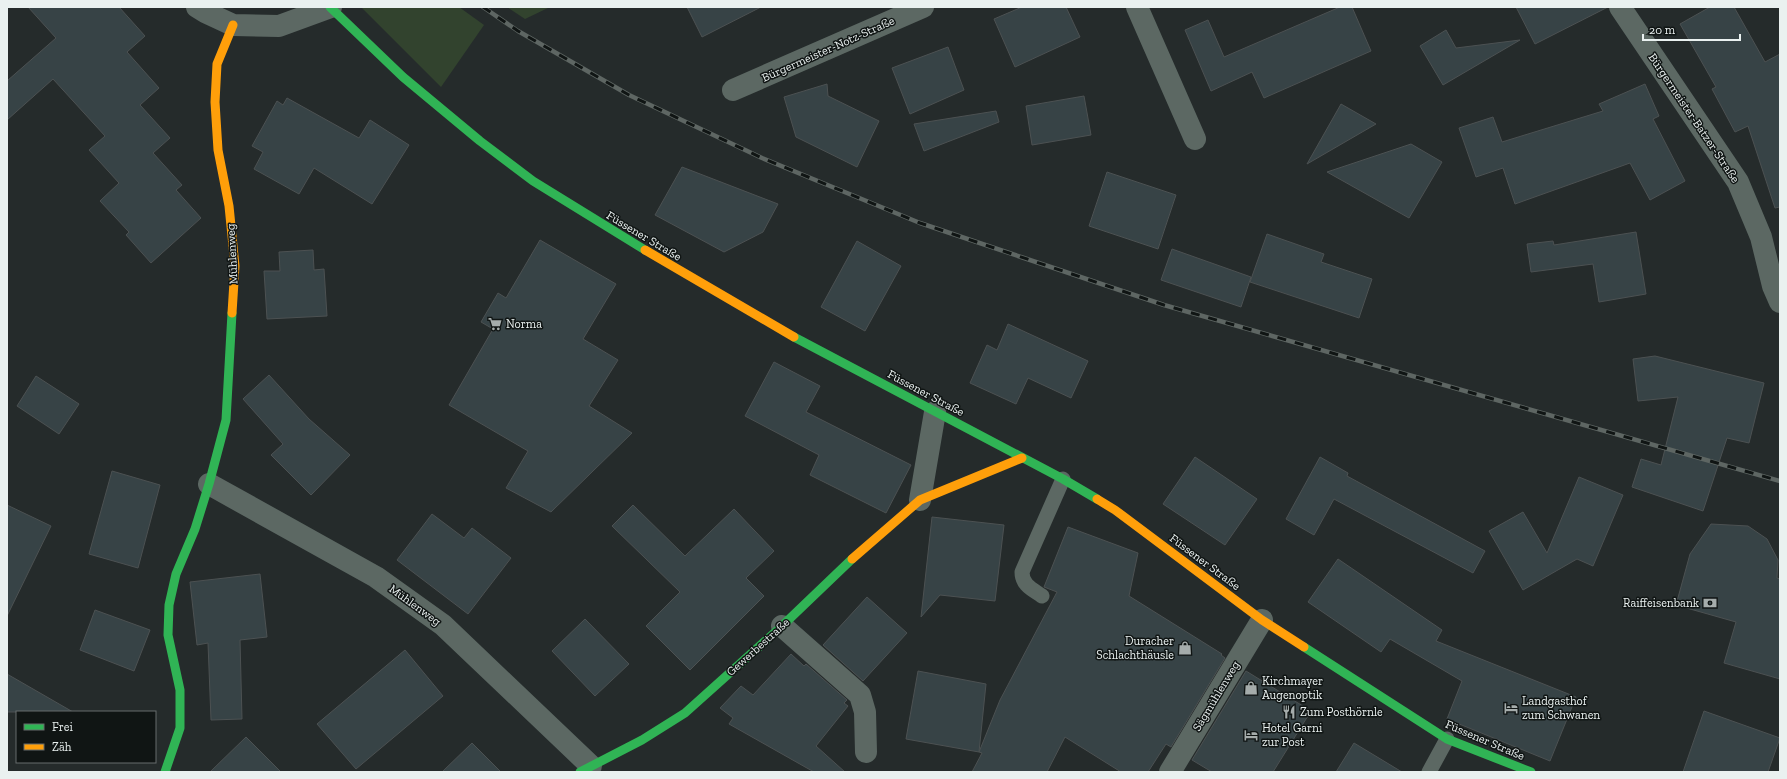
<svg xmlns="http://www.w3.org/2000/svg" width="1787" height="779" font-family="'Zilla Slab',serif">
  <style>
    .green { fill: #32432e }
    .building { fill: #374346; stroke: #4c5152 }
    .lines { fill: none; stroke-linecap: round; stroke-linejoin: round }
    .lane { stroke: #5c6863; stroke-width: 15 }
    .street { stroke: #5c6863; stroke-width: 22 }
    .fast { stroke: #30b455; stroke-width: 9 }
    .slow { stroke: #ff9f0a; stroke-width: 9 }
    .rail-casing { stroke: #5e6663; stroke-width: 4.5 }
    .rail { stroke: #101514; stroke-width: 3; stroke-dasharray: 9; stroke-linecap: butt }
    .labels { text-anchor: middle; stroke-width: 3; stroke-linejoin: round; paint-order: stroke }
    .street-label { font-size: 12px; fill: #eaf1f0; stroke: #101514 }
    .poi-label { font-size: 12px; fill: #eaf1f0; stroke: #101514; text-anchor: start }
  </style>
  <rect width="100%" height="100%" fill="#252b2b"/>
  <!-- green -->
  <g class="green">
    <polygon points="361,7 459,7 484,25 441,87"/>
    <polygon points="507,7 550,7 525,19"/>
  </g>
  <!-- building -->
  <g class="building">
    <polygon points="28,7 119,7 145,36 127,52 159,88 140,105 170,138 153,153 182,185 176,190 201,218 151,263 126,235 129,232 100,201 119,183 89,150 105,136 53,79 7,120 7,81 56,38"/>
    <polygon points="687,7 761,7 702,37"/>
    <polygon points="1022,7 1066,7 1080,37 1015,67 994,19"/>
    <polygon points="1340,7 1352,7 1371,51 1264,98 1252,72 1211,91 1185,30 1208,20 1224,57"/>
    <polygon points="1516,7 1608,7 1535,44"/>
    <polygon points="1710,7 1734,7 1765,62 1780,54 1780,207 1775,208 1748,126 1735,132 1712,89 1716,87 1680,24"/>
    <polygon points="1446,30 1456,48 1520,40 1443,85 1420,46"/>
    <polygon points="948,47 964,90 910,114 892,68"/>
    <polygon points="827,84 828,96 879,121 857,167 796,137 784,97"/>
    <polygon points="1645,84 1659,116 1653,119 1685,181 1650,200 1630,163 1515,204 1503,168 1476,177 1459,128 1493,117 1502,142 1603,111 1599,104"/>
    <polygon points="1084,96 1091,135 1032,145 1026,106"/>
    <polygon points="287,98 359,138 370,120 409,145 372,204 314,168 299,194 254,169 263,152 252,146 277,101 283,105"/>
    <polygon points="1341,104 1376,124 1307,164"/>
    <polygon points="996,111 999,122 924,151 914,124"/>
    <polygon points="1411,144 1442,162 1409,218 1327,172"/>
    <polygon points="682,167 778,204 763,232 724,252 655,215"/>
    <polygon points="1107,172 1176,195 1158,249 1089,226"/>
    <polygon points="1636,232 1646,294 1599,302 1593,264 1531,272 1527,244 1553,241 1554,245"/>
    <polygon points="1267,234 1324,254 1321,262 1372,279 1359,318 1250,282"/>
    <polygon points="540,240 616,284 583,339 618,360 589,406 632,433 551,512 506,488 528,451 449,405 493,329 481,322 498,293 506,298"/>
    <polygon points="857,241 901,266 865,331 821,307"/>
    <polygon points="1172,249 1251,277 1241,307 1161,280"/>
    <polygon points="313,250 314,270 324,269 327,316 267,319 264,271 280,271 279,252"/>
    <polygon points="1008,324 1088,361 1071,398 1028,378 1016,404 970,383 987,345 997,350"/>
    <polygon points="1655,356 1764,383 1749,443 1727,438 1703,511 1632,487 1641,459 1661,465 1678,397 1638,401 1633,359"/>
    <polygon points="774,362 820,386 806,412 911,465 886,513 810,475 819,455 745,416"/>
    <polygon points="269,375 309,419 350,455 311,495 271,455 283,444 243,399"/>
    <polygon points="36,376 79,404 59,434 17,406"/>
    <polygon points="1195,457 1257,499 1225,545 1163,504"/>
    <polygon points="1320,457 1348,473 1347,476 1485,551 1473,573 1334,499 1314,535 1286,519"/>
    <polygon points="112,471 160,485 138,568 89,554"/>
    <polygon points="1579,477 1623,495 1593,566 1577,559 1523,590 1489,531 1523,512 1547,553"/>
    <polygon points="7,505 51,526 7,616"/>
    <polygon points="633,505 685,556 734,509 774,551 746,578 764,596 690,670 646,626 680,592 612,526"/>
    <polygon points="432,514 464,538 472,528 511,558 468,614 397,560"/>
    <polygon points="932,517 1004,525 995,601 940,595 921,617"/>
    <polygon points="1711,524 1748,526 1767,539 1778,560 1777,578 1780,579 1780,679 1724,663 1736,622 1676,605 1690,554"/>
    <polygon points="1068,527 1138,553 1129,596 1222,654 1221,655 1225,658 1171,747 1166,744 1148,772 1121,772 1065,737 1047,772 972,772 982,753 979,752 1000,700 1057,592 1044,587"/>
    <polygon points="1338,559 1442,630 1436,641 1576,697 1550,761 1447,719 1462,681 1390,639 1381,652 1308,602"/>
    <polygon points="260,574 267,637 240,640 242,719 211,720 208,643 197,645 190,582"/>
    <polygon points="867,597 907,633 863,681 823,645"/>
    <polygon points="95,610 150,630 134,671 80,650"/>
    <polygon points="585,619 629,664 595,696 552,651"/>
    <polygon points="405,650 443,696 356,769 317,724"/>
    <polygon points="791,654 804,666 806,664 847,700 844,703 848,706 816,746 845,772 814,772 729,724 733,718 720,708 741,686 753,695"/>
    <polygon points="918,671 986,684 979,752 906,739"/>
    <polygon points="1246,671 1311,711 1273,772 1212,772 1192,760"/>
    <polygon points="7,674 73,712 7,712"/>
    <polygon points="1704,711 1780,738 1768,772 1683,772"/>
    <polygon points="246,737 281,772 210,772"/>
    <polygon points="472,743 501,772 442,772"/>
    <polygon points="1354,743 1402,772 1336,772"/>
  </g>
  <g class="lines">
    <!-- lane -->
    <g class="lane">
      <path d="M1042,596C1032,589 1022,585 1022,572L1063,479"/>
      <polyline points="1429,772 1447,739"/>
    </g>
    <!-- street -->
    <g class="street">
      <polyline points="197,7 205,12 233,25 279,26 331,7"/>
      <polyline points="1137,7 1195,139"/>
      <polyline points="1620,7 1738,182 1761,237 1773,286 1780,302"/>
      <polyline points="733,90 923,7"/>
      <polyline points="209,484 376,577 443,625 591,766"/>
      <polyline points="920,500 935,412"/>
      <polyline points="782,626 860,695 865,712 866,752"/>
      <polyline points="1170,772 1262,620"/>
    </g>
    <!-- fast -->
    <g class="fast">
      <polyline points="330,7 403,77 480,141 533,181 645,250"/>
      <polyline points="794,337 1063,479 1097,499"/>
      <polyline points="1304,647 1447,739 1531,772"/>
      <polyline points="165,772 180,728 180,690 168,635 169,605 176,574 195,529 209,484 226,420 232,313"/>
      <polyline points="580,772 642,740 685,713 782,626 852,559"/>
    </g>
    <!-- slow -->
    <g class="slow">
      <polyline points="645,250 794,337"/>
      <polyline points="232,313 235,266 229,206 218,150 215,102 217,64 233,25"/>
      <polyline points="1097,499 1115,510 1262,620 1304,647"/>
      <polyline points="852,559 920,500 1022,458"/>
    </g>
    <!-- rail casing -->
    <g class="rail-casing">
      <polyline id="rail" points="483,7 518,31 629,95 762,158 920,223 1164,305 1780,481"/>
    </g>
    <!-- rail -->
    <use href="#rail" class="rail"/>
  </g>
  <!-- icons -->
  <defs>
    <g id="supermarket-bare" transform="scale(1.08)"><path d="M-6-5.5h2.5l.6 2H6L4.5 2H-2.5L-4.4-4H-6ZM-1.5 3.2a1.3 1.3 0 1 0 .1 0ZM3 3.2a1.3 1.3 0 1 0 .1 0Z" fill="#a5acab" stroke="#101514" stroke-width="2.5" paint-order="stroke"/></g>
    <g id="bank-bare" transform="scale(1.08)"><path d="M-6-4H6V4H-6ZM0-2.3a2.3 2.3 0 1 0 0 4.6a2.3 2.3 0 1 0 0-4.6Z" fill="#a5acab" stroke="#101514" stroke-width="2.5" paint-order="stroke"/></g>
    <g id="shop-bare" transform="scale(1.08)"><path d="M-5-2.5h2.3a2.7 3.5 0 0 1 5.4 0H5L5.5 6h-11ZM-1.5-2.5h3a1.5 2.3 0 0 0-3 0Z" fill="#a5acab" stroke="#101514" stroke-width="2.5" paint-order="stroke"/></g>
    <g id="hotel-bare" transform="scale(1.08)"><path d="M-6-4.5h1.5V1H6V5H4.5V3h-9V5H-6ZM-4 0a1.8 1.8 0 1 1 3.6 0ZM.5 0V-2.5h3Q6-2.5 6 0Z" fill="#a5acab" stroke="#101514" stroke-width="2.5" paint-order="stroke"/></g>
    <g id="restaurant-bare" transform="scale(1.08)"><path d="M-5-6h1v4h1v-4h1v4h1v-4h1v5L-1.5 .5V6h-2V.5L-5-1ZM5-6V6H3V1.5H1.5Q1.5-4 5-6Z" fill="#a5acab" stroke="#101514" stroke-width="2.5" paint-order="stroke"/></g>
  </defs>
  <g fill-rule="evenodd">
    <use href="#supermarket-bare" x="495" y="324"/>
    <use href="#bank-bare" x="1710" y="603"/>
    <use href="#shop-bare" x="1185" y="648"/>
    <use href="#shop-bare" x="1251" y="688"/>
    <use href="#hotel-bare" x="1511" y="708"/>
    <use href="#restaurant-bare" x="1289" y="712"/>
    <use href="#hotel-bare" x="1251" y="735"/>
  </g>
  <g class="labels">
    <!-- street labels -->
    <g class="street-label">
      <text transform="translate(828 49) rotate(-24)" y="4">Bürgermeister-Notz-Straße</text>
      <text transform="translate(1694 118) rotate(56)" y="4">Bürgermeister-Batzer-Straße</text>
      <text transform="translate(644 236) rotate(31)" y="4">Füssener Straße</text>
      <text transform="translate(232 254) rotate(-93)" y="4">Mühlenweg</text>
      <text transform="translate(926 393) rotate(28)" y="4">Füssener Straße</text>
      <text transform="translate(1205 562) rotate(37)" y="4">Füssener Straße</text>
      <text transform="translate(415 605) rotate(36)" y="4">Mühlenweg</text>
      <text transform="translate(758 647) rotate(-42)" y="4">Gewerbestraße</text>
      <text transform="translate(1216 696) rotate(-59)" y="4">Sägmühlenweg</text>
      <text transform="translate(1485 740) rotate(23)" y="4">Füssener Straße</text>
    </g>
    <!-- poi labels -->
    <g class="poi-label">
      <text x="506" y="328">Norma</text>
      <text x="1699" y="607" text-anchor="end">Raiffeisenbank</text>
      <text x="1174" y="645" text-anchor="end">Duracher<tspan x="1174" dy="14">Schlachthäusle</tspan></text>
      <text x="1262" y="685">Kirchmayer<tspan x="1262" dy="14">Augenoptik</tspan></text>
      <text x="1522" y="705">Landgasthof<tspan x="1522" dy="14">zum Schwanen</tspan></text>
      <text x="1300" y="716">Zum Posthörnle</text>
      <text x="1262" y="732">Hotel Garni<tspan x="1262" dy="14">zur Post</tspan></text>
    </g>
  </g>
  <!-- border -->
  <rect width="1787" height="779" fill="none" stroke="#eaf1f0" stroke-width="16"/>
  <!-- legend -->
  <rect x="16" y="711" width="140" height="52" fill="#101514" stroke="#676d6c"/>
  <rect x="24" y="724" width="20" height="6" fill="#30b455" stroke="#676d6c"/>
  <text x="52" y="731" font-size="12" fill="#eaf1f0">Frei</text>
  <rect x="24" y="744" width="20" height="6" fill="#ff9f0a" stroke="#676d6c"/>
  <text x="52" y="751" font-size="12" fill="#eaf1f0">Zäh</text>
  <!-- scale -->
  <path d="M1643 34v6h97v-6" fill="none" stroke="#eaf1f0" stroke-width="2"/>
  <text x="1649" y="34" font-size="12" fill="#eaf1f0" stroke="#101514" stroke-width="3" paint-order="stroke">20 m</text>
</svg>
